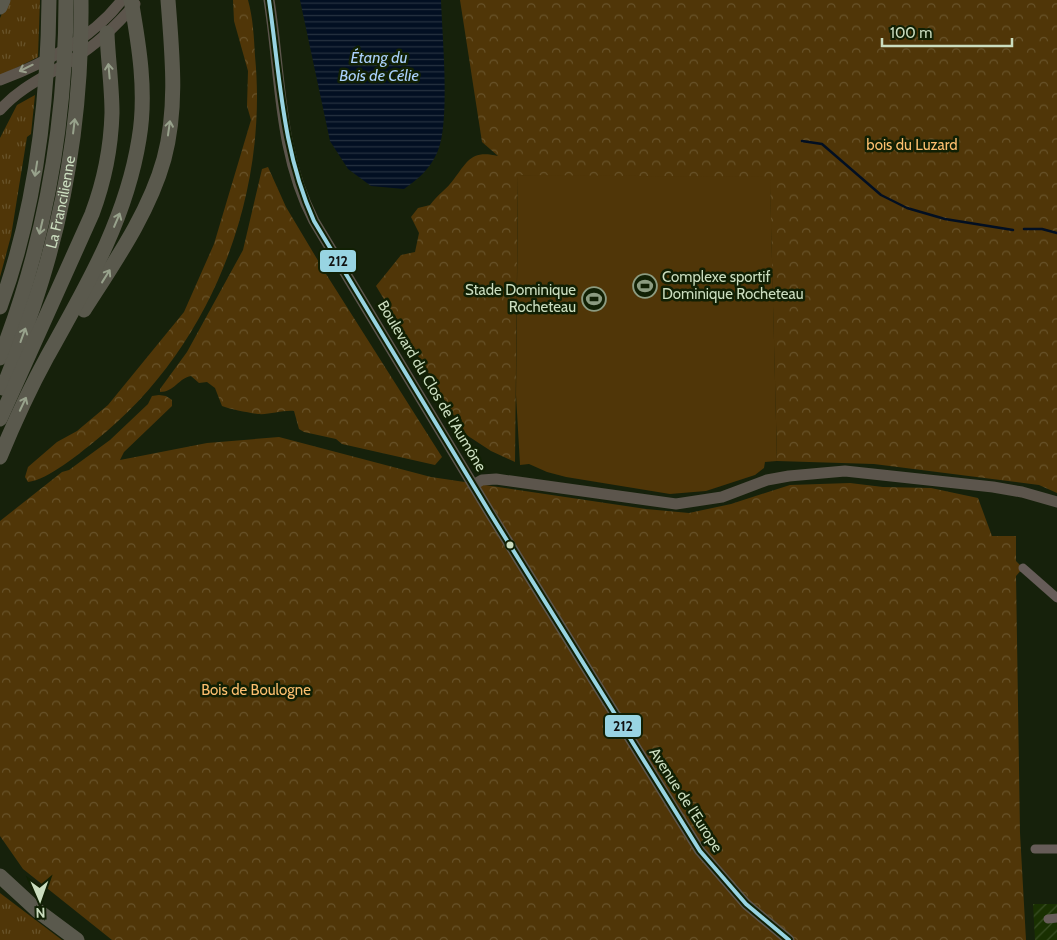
<svg xmlns="http://www.w3.org/2000/svg" width="1057" height="940" font-family="Cabin,sans-serif">
  <style>
    .industrial { fill: url(#industrial-furrows) }
    .grass { fill: url(#grass-tufts) }
    .forest { fill: url(#forest-crowns) }
    .park { fill: #503608 }
    .water { fill: url(#water-rules) }
    .lines { fill: none; stroke-linecap: round; stroke-linejoin: round }
    .stream { stroke: #020f22; stroke-width: 2.5 }
    .street { stroke: #665c58; stroke-width: 9 }
    .secondary { stroke: #5c554c; stroke-width: 11 }
    .highway { stroke: #5a594d; stroke-width: 15 }
    .bus-1-casing { stroke: #112004; stroke-width: 8 }
    .bus-1 { stroke: #98d4e2; stroke-width: 4 }
    .oneway { stroke: #99a08b }
    .oneway2 { stroke: #98a28c }
    .bus-dot { fill: #cbddbf; stroke: #112004; stroke-width: 2 }
    .labels { text-anchor: middle; stroke-width: 5; stroke-linejoin: round; paint-order: stroke }
    .park-label { font-size: 15px; fill: #fdbf6f; stroke: #112004 }
    .street-label { font-size: 15px; fill: #cbddbf; stroke: #112004 }
    .poi-label { font-size: 15px; fill: #cbddbf; stroke: #112004; text-anchor: start }
    .water-label { font-size: 16px; font-style: italic; fill: #aad0fb; stroke: #112004 }
    .line-badge { stroke: #112004; stroke-width: 2 }
    .pale-badge-label { font-size: 14px; text-anchor: middle; font-weight: bold; fill: #111 }
  </style>
  <defs>
    <pattern id="industrial-furrows" width="10" height="10" patternUnits="userSpaceOnUse" patternTransform="scale(1.25)"><rect width="10" height="10" fill="#193001"/><path d="M-1 1l2-2M0 10L10 0M9 11l2-2" fill="none" stroke="#394e24"/></pattern>
    <pattern id="grass-tufts" width="24" height="20" patternUnits="userSpaceOnUse" patternTransform="scale(1.25)"><rect width="24" height="20" fill="#503608"/><path d="M3 7l-1-3M5 7V3M7 7l1-3M15 17l-1-3M17 17v-4M19 17l1-3" fill="none" stroke="#68532a"/></pattern>
    <pattern id="forest-crowns" width="20" height="18" patternUnits="userSpaceOnUse" patternTransform="scale(1.25)"><rect width="20" height="18" fill="#503608"/><path d="M2 6a3 3 0 1 1 6 0M12 15a3 3 0 1 1 6 0" fill="none" stroke="#68532a"/></pattern>
    <pattern id="water-rules" width="6" height="5" patternUnits="userSpaceOnUse" patternTransform="scale(1.25)"><rect width="6" height="5" fill="#020f22"/><path d="M0 2.5h6" fill="none" stroke="#263240"/></pattern>
  </defs>
  <rect width="100%" height="100%" fill="#16210b"/>
  <!-- industrial -->
  <polygon class="industrial" points="1033,904 1057,904 1057,940 1035,940"/>
  <!-- grass -->
  <g class="grass">
    <polygon points="8,0 40,0 38,57 0,76 0,18"/>
    <polygon points="35,95 31,134 27,137 11,236 0,277 0,138 17,105"/>
    <polygon points="0,893 62,940 0,940"/>
  </g>
  <!-- forest -->
  <g class="forest">
    <path d="M233,0H248C253,18 254,37 255,56C269,199 209,351 95,441C80,453 48,480 28,482L25,477L28,467L57,442L77,431L108,405L184,312L214,244L251,120L247,106L248,71L234,21Z"/>
    <path d="M460,0H1057V493L1039,485L874,464L777,461L770,189L518,175L515,462L491,451L465,434L376,286L401,255L415,252L419,233L411,217L418,208L430,205C437,195 447,189 454,179C468,161 471,150 498,156L482,142Z"/>
    <path d="M268,167L286,207L326,274L442,457L435,465L342,444L336,439L304,432L299,429L294,411C282,410 269,415 258,414C250,413 229,409 222,406L215,388L207,382L199,383L191,376C179,378 174,392 160,392V389L187,352L243,250L262,169Z"/>
    <polygon points="159,395 166,396 172,400 172,406 124,452 120,460 207,443 279,437 431,477 646,509 689,513 731,504 790,485 850,483 883,487 931,488 978,498 992,536 1016,536 1016,561 1023,568 1016,576 1020,833 1026,940 112,940 23,869 0,836 0,521 62,472 69,470 110,440 148,404 152,396"/>
  </g>
  <!-- park -->
  <polygon class="park" points="518,175 770,177 777,461 765,462 764,468 755,475 706,491 670,494 566,477 547,472 529,464 520,465 516,395"/>
  <!-- water -->
  <path class="water" d="M300,0H441C442,34 451,125 437,153C429,170 418,179 404,189L371,186L348,169L330,141Z"/>
  <g class="lines">
    <!-- stream -->
    <g class="stream">
      <polyline points="802,141 822,144 881,195 907,208 945,219 1013,230"/>
      <polyline points="1024,229 1042,229 1057,233"/>
    </g>
    <!-- street -->
    <g class="street">
      <polyline points="1023,568 1057,598"/>
      <polyline points="1035,849 1057,849"/>
      <polyline points="1048,919 1057,918"/>
    </g>
    <!-- secondary -->
    <g class="secondary">
      <path d="M269,0C281,74 278,152 314,221L490,513L700,851L746,904L789,940"/>
      <path d="M0,80C44,64 93,38 122,0"/>
      <path d="M0,110C20,87 47,76 72,60C96,45 117,25 135,4"/>
      <polyline points="473,485 482,480 496,479 676,504 722,497 767,480 789,476 845,471 993,487 1022,492 1057,502"/>
    </g>
    <!-- highway -->
    <g class="highway">
      <polyline points="0,7 3,0"/>
      <path d="M0,307C36,209 48,104 49,0"/>
      <path d="M84,310C114,263 149,213 164,159C178,107 172,53 168,0"/>
      <path d="M0,358C45,243 66,124 66,0"/>
      <path id="s1" d="M3,388C19,348 34,308 46,266C71,180 82,89 81,0"/>
      <path d="M0,419L92,214C104,182 111,148 112,113C112,86 108,60 107,33"/>
      <path d="M0,457C14,423 29,390 47,357C86,287 126,220 139,139C147,93 139,45 131,0"/>
      <polyline points="0,876 38,911 77,940"/>
    </g>
    <!-- bus-1 casing -->
    <g class="bus-1-casing">
      <path id="bus-1" d="M269,0C280,76 282,150 314,221L490,513L700,851L746,904L789,940"/>
    </g>
    <!-- bus-1 -->
    <use href="#bus-1" class="bus-1"/>
  </g>
  <!-- one-way arrows -->
  <defs><path id="oneway-shaft" d="M-6 0H5M1.5-3L5.5 0L1.5 3" fill="none" stroke-width="1.6" stroke-linecap="round" stroke-linejoin="round" transform="scale(1.25)"/></defs>
  <use class="oneway" href="#oneway-shaft" transform="translate(26 68) rotate(154)"/>
  <g class="oneway2">
    <use href="#oneway-shaft" transform="translate(109 71) rotate(-95)"/>
    <use href="#oneway-shaft" transform="translate(74 126) rotate(-83)"/>
    <use href="#oneway-shaft" transform="translate(169 128) rotate(-82)"/>
    <use href="#oneway-shaft" transform="translate(36 169) rotate(99)"/>
    <use href="#oneway-shaft" transform="translate(117 220) rotate(-67)"/>
    <use href="#oneway-shaft" transform="translate(41 227) rotate(103)"/>
    <use href="#oneway-shaft" transform="translate(106 276) rotate(-58)"/>
    <use href="#oneway-shaft" transform="translate(23 335) rotate(-70)"/>
    <use href="#oneway-shaft" transform="translate(23 404) rotate(-65)"/>
  </g>
  <!-- icons -->
  <defs>
    <g id="stadium-ring" transform="scale(1.25)"><circle r="9.5" fill="#112004" stroke="#8c9b80" stroke-width="1.5"/><path d="M0-5a6.5 5 0 1 0 0 10a6.5 5 0 1 0 0-10ZM-3.5-1.8h7v3.6h-7Z" fill="#8c9b80"/></g>
  </defs>
  <g fill-rule="evenodd">
    <use href="#stadium-ring" x="645" y="286"/>
    <use href="#stadium-ring" x="594" y="299"/>
  </g>
  <!-- markers -->
  <circle class="bus-dot" cx="510" cy="545" r="4.5"/>
  <g class="labels">
    <!-- park labels -->
    <g class="park-label">
      <text x="912" y="150">bois du Luzard</text>
      <text x="256" y="695">Bois de Boulogne</text>
    </g>
    <!-- street labels -->
    <g class="street-label">
      <text dy="5" stroke="none"><textPath href="#s1" startOffset="195">La Francilienne</textPath></text>
      <text transform="translate(432 386) rotate(59)" y="5">Boulevard du Clos de l'Aumône</text>
      <text transform="translate(686 800) rotate(57)" y="5">Avenue de l'Europe</text>
    </g>
    <!-- poi labels -->
    <g class="poi-label">
      <text x="662" y="282">Complexe sportif<tspan x="662" dy="17">Dominique Rocheteau</tspan></text>
      <text x="576" y="295" text-anchor="end">Stade Dominique<tspan x="576" dy="17">Rocheteau</tspan></text>
    </g>
    <!-- water labels -->
    <g class="water-label">
      <text x="379" y="63">Étang du<tspan x="379" dy="18">Bois de Célie</tspan></text>
    </g>
  </g>
  <g class="line-badge">
    <rect x="319" y="249" width="38" height="24" rx="5" fill="#98d4e2"/>
    <rect x="604" y="714" width="38" height="24" rx="5" fill="#98d4e2"/>
  </g>
  <g class="pale-badge-label">
    <text x="338" y="266">212</text>
    <text x="623" y="731">212</text>
  </g>
  <!-- north arrow -->
  <g transform="translate(40 900) rotate(178)" stroke="#112004" stroke-width="4" paint-order="stroke">
  <path d="M0-4L9 19L0 12L-9 19Z" fill="#cbddbf"/>
  <text y="-8" font-size="14" font-weight="bold" text-anchor="middle" fill="#cbddbf">N</text>
  </g>
  <!-- scale -->
  <path d="M882 38v8h130v-8" fill="none" stroke="#cbddbf" stroke-width="2.5"/>
  <text x="890" y="38" font-size="15" fill="#cbddbf" stroke="#112004" stroke-width="4" paint-order="stroke">100 m</text>
</svg>
